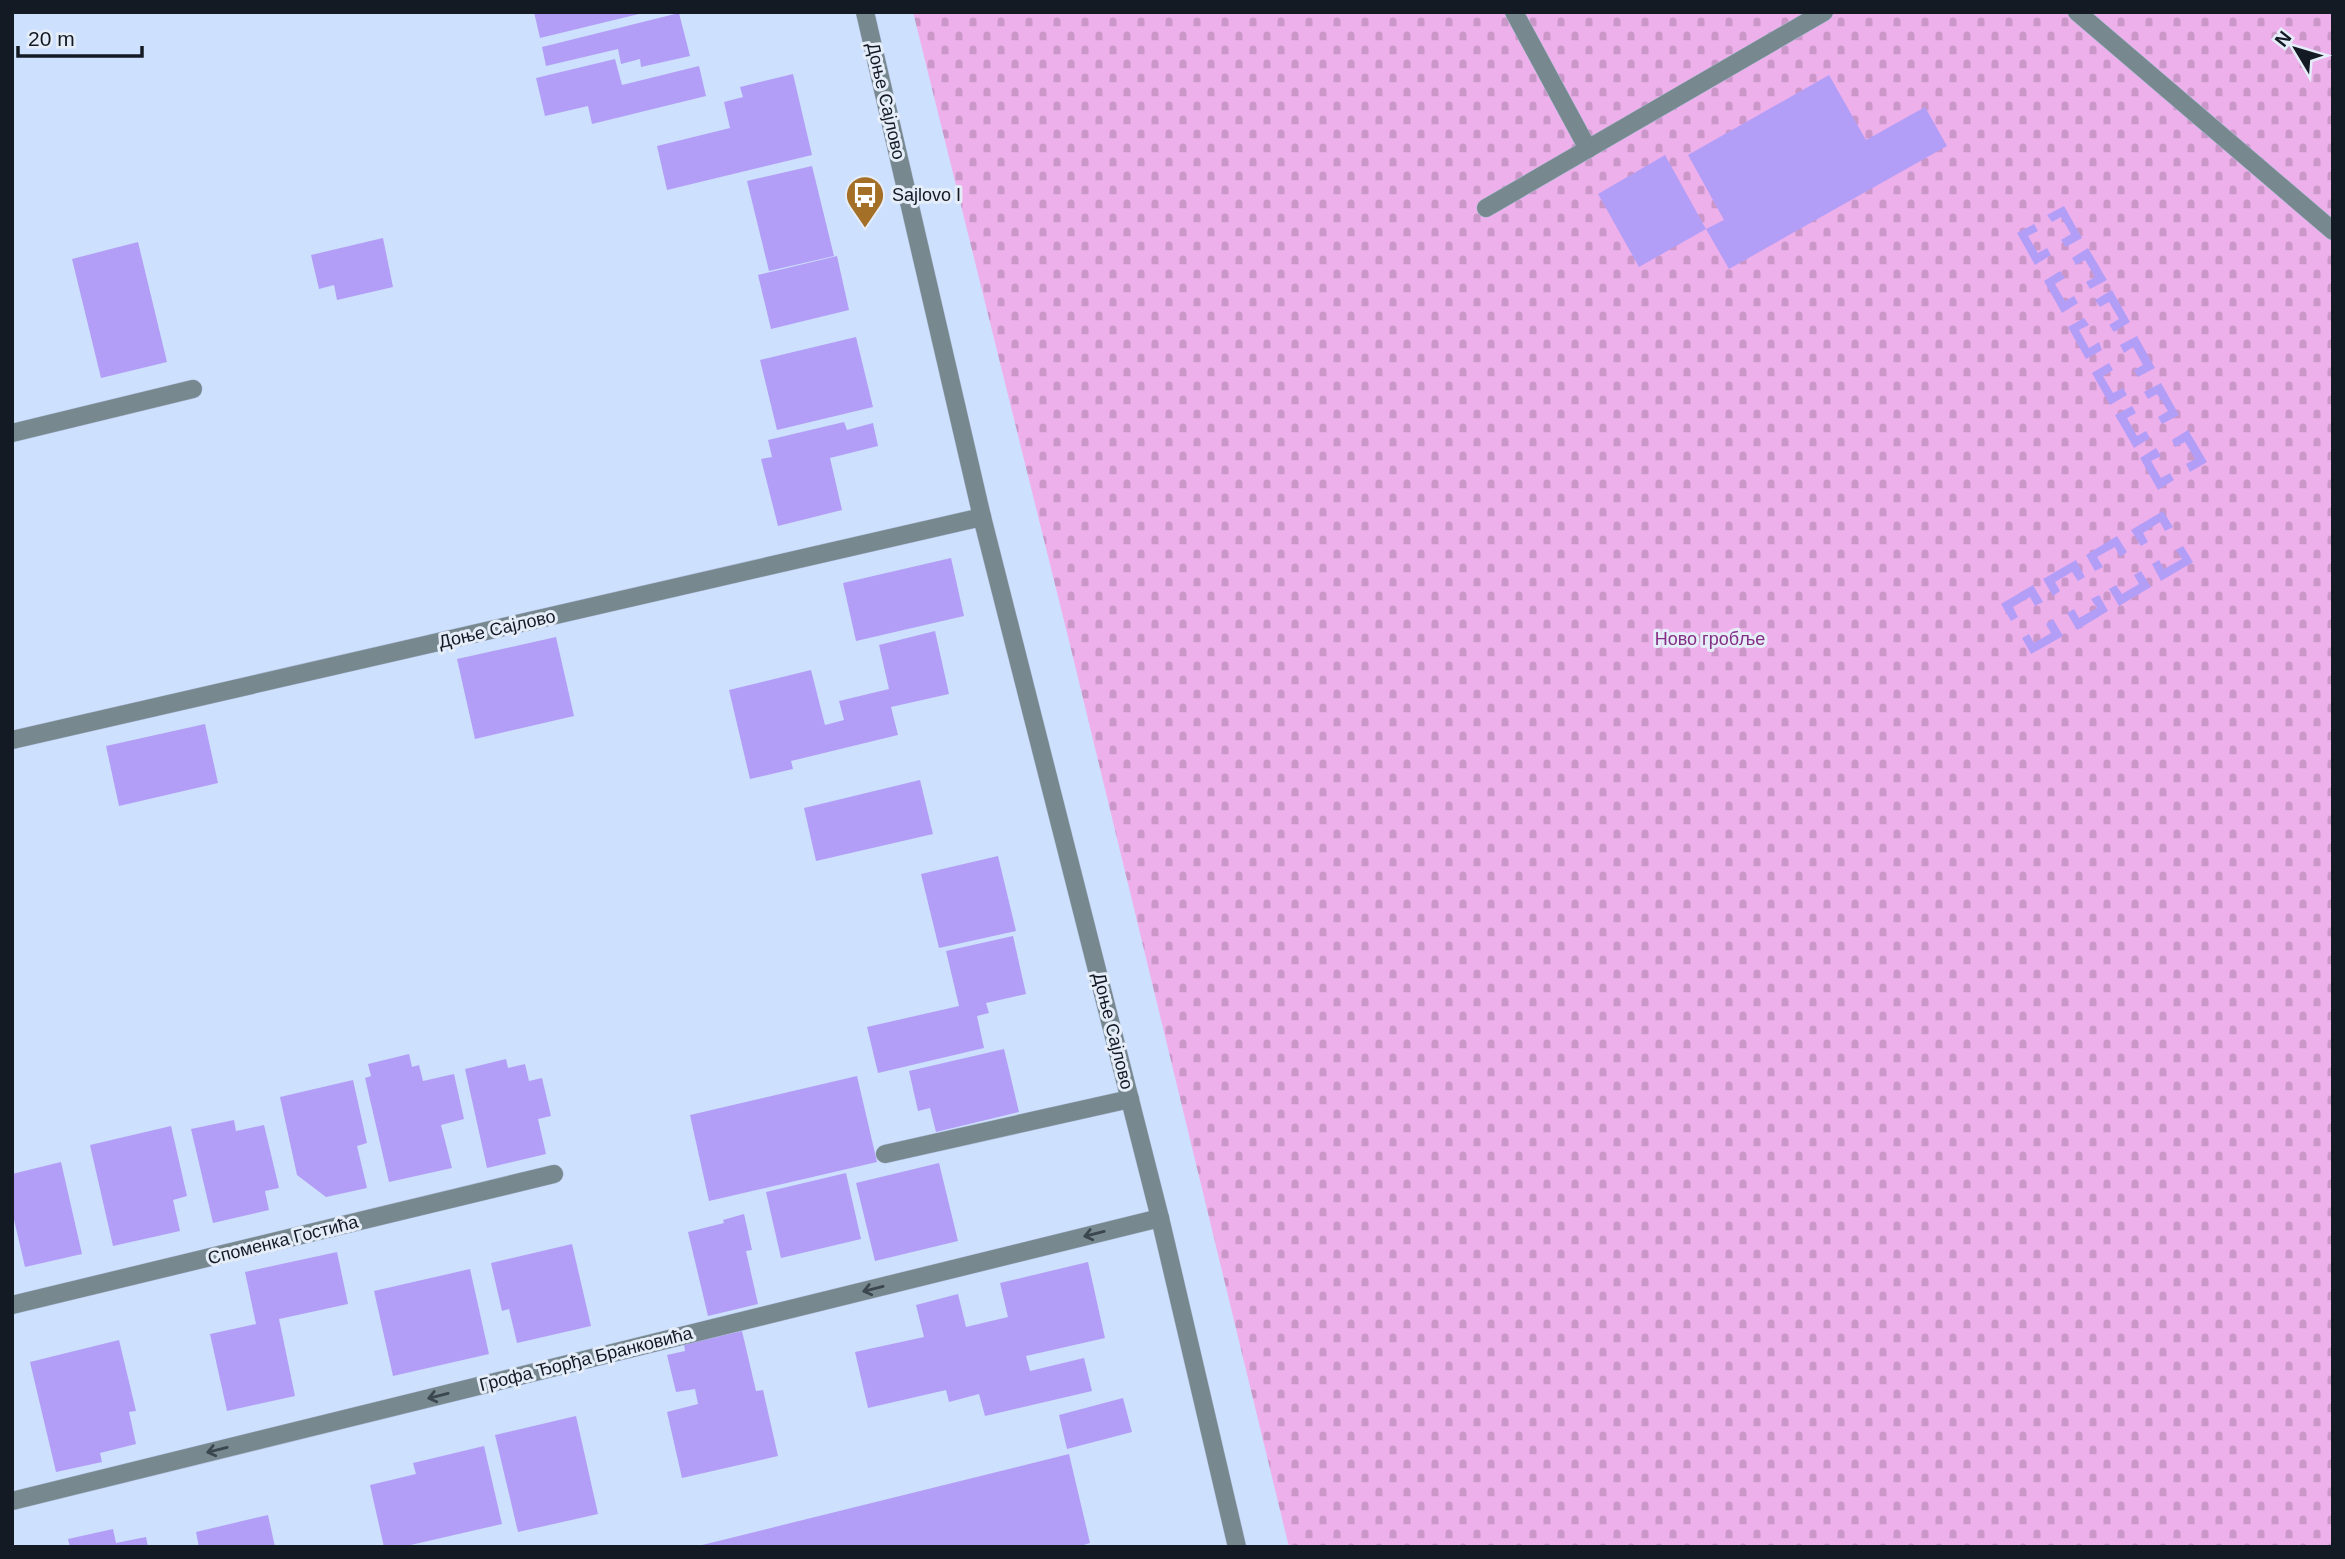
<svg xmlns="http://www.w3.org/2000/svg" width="2345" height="1559" font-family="Arial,sans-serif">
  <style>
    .cemetery { fill: url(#cemetery-stones) }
    .building { fill: #b39ef7 }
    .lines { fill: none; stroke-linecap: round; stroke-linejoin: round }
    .service-casing { stroke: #acbcd7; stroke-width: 19 }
    .minor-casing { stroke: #acbcd7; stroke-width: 19 }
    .tertiary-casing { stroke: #acbcd7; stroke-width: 19 }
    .service { stroke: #78888f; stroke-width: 18 }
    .minor { stroke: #78888f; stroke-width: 18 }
    .tertiary { stroke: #78888f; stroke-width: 18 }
    .oneway { stroke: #3b464f }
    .labels { text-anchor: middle; stroke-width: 6; stroke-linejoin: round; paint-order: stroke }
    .street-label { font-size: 18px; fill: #131a24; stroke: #e5edf9 }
    .poi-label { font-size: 18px; fill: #131a24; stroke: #e5edf9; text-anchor: start }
    .park-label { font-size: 18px; fill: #842e83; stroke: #e5edf9 }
  </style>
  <defs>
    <pattern id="cemetery-stones" width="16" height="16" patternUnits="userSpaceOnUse" patternTransform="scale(1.75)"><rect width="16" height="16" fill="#eeb0eb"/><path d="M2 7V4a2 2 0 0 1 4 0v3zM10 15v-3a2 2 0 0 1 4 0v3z" fill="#cb97c9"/></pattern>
  </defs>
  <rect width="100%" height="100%" fill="#cde0fe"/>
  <!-- cemetery -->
  <polygon class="cemetery" points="913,12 2333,12 2333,1547 1289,1547 1072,653"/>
  <!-- building -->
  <g class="building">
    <polygon points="534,12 643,12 643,13 540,38"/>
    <polygon points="679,13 690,56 641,67 640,59 621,64 618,49 546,66 542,47"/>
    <polygon points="615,59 622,85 699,66 706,96 592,124 588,106 545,116 536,78"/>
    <polygon points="793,74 812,155 667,190 657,146 730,128 724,102 743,97 740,87"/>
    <polygon points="1829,75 1866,140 1925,107 1947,146 1729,269 1706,229 1724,220 1688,155"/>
    <polygon points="1665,155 1706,229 1639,267 1598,194"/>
    <polygon points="812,166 834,256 769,271 747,181"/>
    <polygon points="2064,206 2082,238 2066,247 2061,240 2071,234 2061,217 2052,222 2047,215"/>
    <polygon points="2034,224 2038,231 2028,236 2038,253 2047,248 2051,255 2035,265 2017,233"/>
    <polygon points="383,238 393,287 337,300 334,285 319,289 311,255"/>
    <polygon points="138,242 167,362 101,378 72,259"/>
    <polygon points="2088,248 2107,280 2090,289 2086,282 2095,277 2085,260 2076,265 2072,258"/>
    <polygon points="837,256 849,310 771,329 758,275"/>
    <polygon points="2060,271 2065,278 2055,284 2065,301 2074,296 2078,303 2062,313 2044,281"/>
    <polygon points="2112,290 2130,322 2114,332 2109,325 2119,319 2109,302 2100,307 2095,300"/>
    <polygon points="2084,318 2089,325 2079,330 2089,348 2099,342 2102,350 2086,359 2068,327"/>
    <polygon points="2137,336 2155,368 2138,377 2134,370 2143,365 2133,347 2124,353 2120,345"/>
    <polygon points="856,337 873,407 777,430 760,360"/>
    <polygon points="2109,363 2113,370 2103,376 2113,393 2123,388 2127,395 2110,405 2092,373"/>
    <polygon points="2161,383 2179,415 2162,424 2158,417 2168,411 2157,394 2148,399 2144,392"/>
    <polygon points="2132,406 2136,413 2127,418 2137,436 2146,431 2150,438 2134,448 2115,415"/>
    <polygon points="844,422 847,430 873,423 878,446 830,458 842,510 778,526 761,459 772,457 768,440"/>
    <polygon points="2188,430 2207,462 2190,472 2186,464 2195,459 2185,442 2175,447 2172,440"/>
    <polygon points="2156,448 2161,456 2151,461 2161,478 2170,473 2174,480 2158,490 2140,458"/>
    <polygon points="2163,511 2173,527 2165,531 2160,522 2143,533 2148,542 2141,546 2131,530"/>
    <polygon points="2117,536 2127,552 2120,557 2115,547 2097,557 2103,567 2095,571 2086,555"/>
    <polygon points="2183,546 2193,562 2161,581 2152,564 2159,560 2164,569 2182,559 2176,550"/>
    <polygon points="951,558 964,616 856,641 843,583"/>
    <polygon points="2076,560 2085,577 2078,581 2072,572 2055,582 2060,591 2053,596 2043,579"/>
    <polygon points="2141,571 2151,587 2119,606 2109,589 2116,585 2122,594 2139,584 2134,575"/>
    <polygon points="2033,585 2043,602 2035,606 2030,597 2013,607 2018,617 2011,621 2001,604"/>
    <polygon points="2099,595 2108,611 2077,630 2067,613 2074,609 2079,618 2097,608 2091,599"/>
    <polygon points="2053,619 2063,636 2031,654 2022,638 2029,634 2034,643 2051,633 2046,624"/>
    <polygon points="935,631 949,694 891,707 898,735 791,761 793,769 750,779 729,690 811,670 825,725 844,720 839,701 889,689 879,645"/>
    <polygon points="556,637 574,716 475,739 457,659"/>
    <polygon points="205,724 218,783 119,806 106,746"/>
    <polygon points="920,780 933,834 816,861 804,808"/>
    <polygon points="998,856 1016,931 939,948 921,874"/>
    <polygon points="1013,936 1026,994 986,1003 989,1013 977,1016 984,1048 878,1073 867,1027 959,1006 946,951"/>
    <polygon points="1004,1049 1019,1112 936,1132 930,1108 918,1111 909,1071"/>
    <polygon points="409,1054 412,1067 419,1065 423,1081 454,1074 464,1119 441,1125 452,1168 389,1182 365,1078 371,1076 368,1064"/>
    <polygon points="506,1059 508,1068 525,1064 529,1081 542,1078 551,1116 538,1119 546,1154 487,1168 465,1069"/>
    <polygon points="857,1076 877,1162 709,1201 690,1115"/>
    <polygon points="353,1080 367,1143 357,1146 367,1188 326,1197 297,1175 280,1097"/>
    <polygon points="234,1120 236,1131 264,1125 279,1188 265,1191 269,1210 213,1223 191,1129"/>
    <polygon points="171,1126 187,1196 173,1200 180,1231 113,1246 90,1145"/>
    <polygon points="61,1162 82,1254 25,1267 12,1211 12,1174"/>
    <polygon points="939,1163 958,1241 875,1261 856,1183"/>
    <polygon points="846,1173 861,1239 781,1258 766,1192"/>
    <polygon points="744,1214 752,1250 746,1251 758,1304 708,1316 688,1232 724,1223 723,1220"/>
    <polygon points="572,1244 591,1326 517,1343 509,1309 502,1311 491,1263"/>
    <polygon points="337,1252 348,1304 279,1319 295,1396 227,1411 210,1334 256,1324 245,1272"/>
    <polygon points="1088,1262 1105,1338 1026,1356 1030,1371 1084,1358 1092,1391 985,1416 979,1394 949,1402 946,1390 868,1408 855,1352 924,1337 916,1305 958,1294 966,1327 1008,1317 1000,1283"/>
    <polygon points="470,1269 489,1354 393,1376 374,1291"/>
    <polygon points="742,1331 756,1391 763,1390 778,1456 682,1478 667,1412 698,1404 695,1389 676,1392 667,1355 685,1351 684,1344"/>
    <polygon points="119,1340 136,1411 129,1412 136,1444 100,1453 102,1462 56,1472 30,1362"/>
    <polygon points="1123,1398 1132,1432 1067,1449 1059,1415"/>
    <polygon points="576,1416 598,1514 518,1532 495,1435"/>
    <polygon points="484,1446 502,1524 402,1547 384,1547 370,1485 416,1474 413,1463"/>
    <polygon points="1069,1454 1090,1543 1077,1547 694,1547"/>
    <polygon points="268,1515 275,1547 199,1547 196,1532"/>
    <polygon points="113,1529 116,1543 146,1537 148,1547 70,1547 68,1539"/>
  </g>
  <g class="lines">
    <!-- service casing -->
    <g class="service-casing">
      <g id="service">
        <polyline points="1514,12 1588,149"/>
        <polyline points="2077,12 2333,231"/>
        <polyline points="1486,208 1824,12"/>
        <polyline points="885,1154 1130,1099"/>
      </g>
    </g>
    <!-- minor casing -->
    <g class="minor-casing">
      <g id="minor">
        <polyline points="12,433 193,389"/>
        <polyline points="12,740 982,517"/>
        <polyline points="12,1305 554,1174"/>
        <polyline points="12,1501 1160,1218"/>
      </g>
    </g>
    <!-- tertiary casing -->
    <g class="tertiary-casing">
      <polyline id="tertiary" points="865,12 982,517 1160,1218 1237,1547"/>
    </g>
    <!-- service -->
    <use href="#service" class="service"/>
    <!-- minor -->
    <use href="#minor" class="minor"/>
    <!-- tertiary -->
    <use href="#tertiary" class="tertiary"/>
  </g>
  <!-- one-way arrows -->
  <defs><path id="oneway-shaft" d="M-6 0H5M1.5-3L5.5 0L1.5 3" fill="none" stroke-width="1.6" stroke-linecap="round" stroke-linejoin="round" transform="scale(1.75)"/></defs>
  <g class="oneway">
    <use href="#oneway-shaft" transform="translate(1094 1234) rotate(166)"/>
    <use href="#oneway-shaft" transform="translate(873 1289) rotate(166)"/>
    <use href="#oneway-shaft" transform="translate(438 1396) rotate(166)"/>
    <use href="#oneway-shaft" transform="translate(217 1450) rotate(166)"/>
  </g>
  <!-- icons -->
  <defs>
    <g id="bus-pin" transform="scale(2.0125)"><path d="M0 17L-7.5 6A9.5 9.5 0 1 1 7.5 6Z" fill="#a47028" stroke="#e5edf9"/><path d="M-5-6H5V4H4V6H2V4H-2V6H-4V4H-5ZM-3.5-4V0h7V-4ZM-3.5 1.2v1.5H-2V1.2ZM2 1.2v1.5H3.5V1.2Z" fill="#fff"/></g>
  </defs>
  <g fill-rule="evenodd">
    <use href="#bus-pin" x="865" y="195"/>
  </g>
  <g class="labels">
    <!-- street labels -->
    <g class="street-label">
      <text transform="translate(886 101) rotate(77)" y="6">Доње Сајлово</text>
      <text transform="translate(497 629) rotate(-13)" y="6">Доње Сајлово</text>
      <text transform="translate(1113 1031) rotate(76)" y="6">Доње Сајлово</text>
      <text transform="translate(283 1240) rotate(-14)" y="6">Споменка Гостића</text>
      <text transform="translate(586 1359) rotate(-14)" y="6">Грофа Ђорђа Бранковића</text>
    </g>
    <!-- poi labels -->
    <g class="poi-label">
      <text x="892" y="201">Sajlovo I</text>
    </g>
    <!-- park labels -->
    <g class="park-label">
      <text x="1710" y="645">Ново гробље</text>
    </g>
  </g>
  <!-- border -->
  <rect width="2345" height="1559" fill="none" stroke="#131a24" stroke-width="28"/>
  <!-- north arrow -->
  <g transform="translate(2296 49) rotate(308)" stroke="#e5edf9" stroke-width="5" paint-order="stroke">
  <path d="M0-5L12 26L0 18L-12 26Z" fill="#131a24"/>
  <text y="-10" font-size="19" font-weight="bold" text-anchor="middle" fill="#131a24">N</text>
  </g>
  <!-- scale -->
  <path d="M18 46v10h124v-10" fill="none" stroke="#131a24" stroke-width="3.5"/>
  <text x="28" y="46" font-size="21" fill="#131a24" stroke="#e5edf9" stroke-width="5" paint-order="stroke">20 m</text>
</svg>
